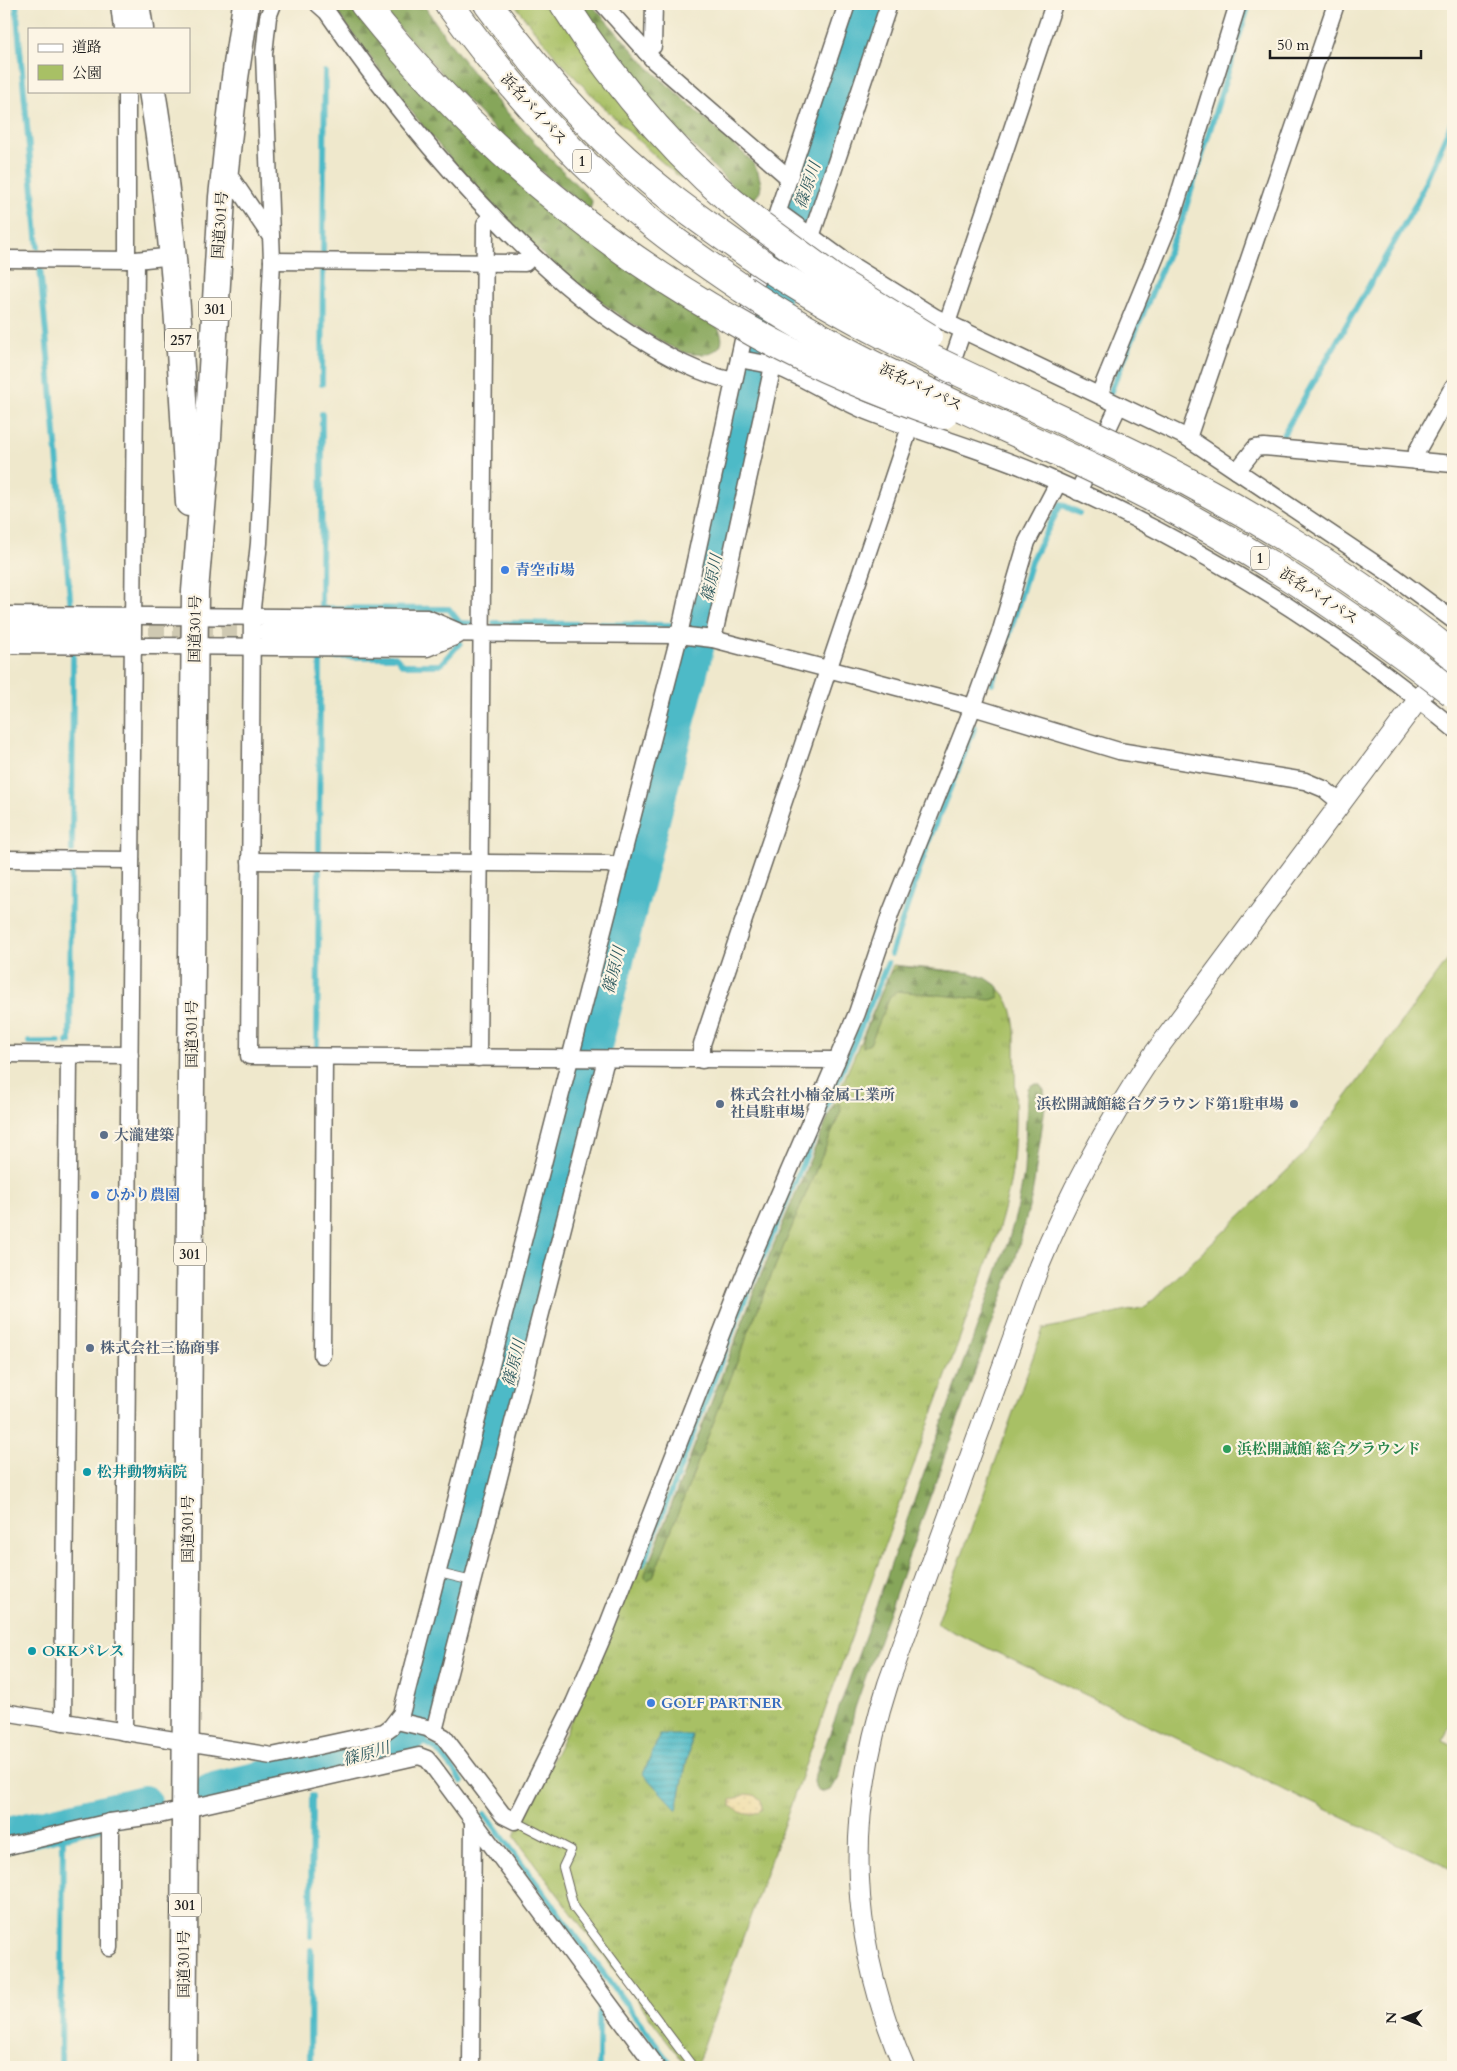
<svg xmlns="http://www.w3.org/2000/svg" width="1457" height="2071" font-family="Cardo,'Noto Serif JP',serif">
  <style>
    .grass { fill: url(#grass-tufts); stroke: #626e40 }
    .forest { fill: url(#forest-firs); stroke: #51613b }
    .sand { fill: url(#sand-dots); stroke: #857b5d }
    .park { fill: #a8c065; stroke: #626e40 }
    .water { fill: url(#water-rules); stroke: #346b72 }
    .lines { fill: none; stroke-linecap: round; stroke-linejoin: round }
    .stream { stroke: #4dbac7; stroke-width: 6 }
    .river { stroke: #4dbac7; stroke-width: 36 }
    .minor-tunnel { stroke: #cfc9b2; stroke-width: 16; stroke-dasharray: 16 8; stroke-linecap: butt }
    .service-casing { stroke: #66635a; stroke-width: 10 }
    .minor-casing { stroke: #66635a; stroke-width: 19 }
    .tertiary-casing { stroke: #66635a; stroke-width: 22 }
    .trunk-casing { stroke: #66635a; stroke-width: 29 }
    .motorway-casing { stroke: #66635a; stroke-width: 30 }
    .service { stroke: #fff; stroke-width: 8 }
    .minor { stroke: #fff; stroke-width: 16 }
    .tertiary { stroke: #fff; stroke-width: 20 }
    .trunk { stroke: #fff; stroke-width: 26 }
    .motorway { stroke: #fff; stroke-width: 28 }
    .motorway-bridge-casing { stroke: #66635a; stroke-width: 30; stroke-linecap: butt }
    .motorway-bridge { stroke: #fff; stroke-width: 28 }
    .shop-dot { fill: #3f7fe0; stroke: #fcf5e5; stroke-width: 2 }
    .service-dot { fill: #5c6f8a; stroke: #fcf5e5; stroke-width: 2 }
    .leisure-dot { fill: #2e9e5b; stroke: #fcf5e5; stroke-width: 2 }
    .culture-dot { fill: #0f9aa8; stroke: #fcf5e5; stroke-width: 2 }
    .labels { text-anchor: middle; stroke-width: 4.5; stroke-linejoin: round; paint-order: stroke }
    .shield { fill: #fcf5e5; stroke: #5f5d58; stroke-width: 1 }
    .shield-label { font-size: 14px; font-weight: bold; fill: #1c1c1c }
    .street-label { font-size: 15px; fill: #1c1c1c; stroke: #fcf5e5 }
    .shop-label { font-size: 15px; font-weight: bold; fill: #366cbe; stroke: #fcf5e5; text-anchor: start }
    .service-label { font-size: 15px; font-weight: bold; fill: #4e5e75; stroke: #fcf5e5; text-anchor: start }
    .leisure-label { font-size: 15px; font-weight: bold; fill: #27864d; stroke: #fcf5e5; text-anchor: start }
    .culture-label { font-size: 15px; font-weight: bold; fill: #0d838f; stroke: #fcf5e5; text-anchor: start }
    .water-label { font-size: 16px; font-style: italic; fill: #305b60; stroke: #fcf5e5 }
  </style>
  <defs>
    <pattern id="grass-tufts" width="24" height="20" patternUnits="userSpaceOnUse" patternTransform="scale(1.25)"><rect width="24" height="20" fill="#a8c065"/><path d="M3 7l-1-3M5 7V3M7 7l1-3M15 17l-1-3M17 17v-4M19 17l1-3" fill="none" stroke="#90a457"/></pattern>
    <pattern id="forest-firs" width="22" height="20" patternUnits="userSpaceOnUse" patternTransform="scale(1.25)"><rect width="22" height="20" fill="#86a65a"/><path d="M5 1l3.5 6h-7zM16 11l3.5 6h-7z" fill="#6d864a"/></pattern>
    <pattern id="sand-dots" width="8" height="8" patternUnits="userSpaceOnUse" patternTransform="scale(1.25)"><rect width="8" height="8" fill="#eeda9e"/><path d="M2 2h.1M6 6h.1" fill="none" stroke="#ccba88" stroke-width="1.8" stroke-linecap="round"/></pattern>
    <pattern id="water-rules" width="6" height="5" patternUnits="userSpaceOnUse" patternTransform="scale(1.25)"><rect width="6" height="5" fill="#4dbac7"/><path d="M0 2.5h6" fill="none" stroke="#439faa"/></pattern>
  </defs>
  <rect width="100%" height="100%" fill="#fcf5e5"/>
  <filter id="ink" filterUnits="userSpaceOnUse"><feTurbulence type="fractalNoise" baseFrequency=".02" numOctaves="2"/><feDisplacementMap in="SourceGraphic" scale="10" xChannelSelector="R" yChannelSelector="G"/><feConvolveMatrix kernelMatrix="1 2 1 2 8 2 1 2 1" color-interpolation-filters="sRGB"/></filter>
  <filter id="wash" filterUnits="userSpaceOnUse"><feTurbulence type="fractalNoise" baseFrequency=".0096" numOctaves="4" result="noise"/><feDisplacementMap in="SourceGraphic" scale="20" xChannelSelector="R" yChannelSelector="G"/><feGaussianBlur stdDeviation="1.12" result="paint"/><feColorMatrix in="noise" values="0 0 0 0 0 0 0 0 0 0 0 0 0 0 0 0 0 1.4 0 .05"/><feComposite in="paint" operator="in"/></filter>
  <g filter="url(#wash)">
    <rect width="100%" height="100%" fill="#efe8cc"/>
    <!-- grass -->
    <g class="grass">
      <path d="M514,4H551L687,175V179L680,178C619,125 562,69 514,4Z"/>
      <path d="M893,965C910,967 927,968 944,970C987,975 1013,984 1015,1033C1015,1079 1017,1126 1012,1171C1009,1193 1003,1214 997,1235L696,2067H687L514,1836L561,1743L642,1557L650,1560L757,1284Z"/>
    </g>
    <!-- forest -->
    <g class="forest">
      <path d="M332,4H350L376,36L714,322C739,353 698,361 675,349C534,274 422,133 332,4Z"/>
      <path d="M377,4H423C470,76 529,139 590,198L592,201L591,207L587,209L510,146Z"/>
      <polygon points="577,4 591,4 648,67 752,161 758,172 761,184 760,192 755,198 748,198 741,195 650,102"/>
      <polygon points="898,966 970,973 986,978 999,987 999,997 991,1000 896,991 890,997 870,1044 863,1047 862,1040 889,974"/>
      <polygon points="1033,1084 1039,1084 1044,1090 1045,1107 1032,1196 1016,1257 866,1676 855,1708 840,1775 831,1790 823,1792 816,1789 814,1782 815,1774 1009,1239 1018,1206 1024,1173 1027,1096 1028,1088"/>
      <polygon points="840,1103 841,1111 766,1288 653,1577 647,1580 645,1578 645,1574 757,1284 833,1106"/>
    </g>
    <!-- sand -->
    <path class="sand" d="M746,1794L754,1795L761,1801L762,1809C751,1818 741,1814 731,1806V1800Z"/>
    <!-- park -->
    <polygon class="park" points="1453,953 1453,1718 1443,1741 1453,1746 1453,1870 937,1624 1043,1329 1146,1307 1303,1155"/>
    <!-- water -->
    <polygon class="water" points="660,1735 692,1735 677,1810 643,1774"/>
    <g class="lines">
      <!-- stream -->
      <g class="stream">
        <polyline points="16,4 38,247"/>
        <polyline points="323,252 325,72"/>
        <polyline points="40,268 71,608"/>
        <polyline points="322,384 323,270"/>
        <polyline points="1110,393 1182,220 1249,4"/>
        <polyline points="322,414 321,608 449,609 460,623 473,623"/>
        <polyline points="1283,435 1416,204 1453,119"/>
        <polyline points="494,623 670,625"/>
        <polyline points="692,625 701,625"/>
        <polyline points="992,683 1010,632 1031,561 1061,504 1079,513"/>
        <polyline points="72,850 73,653"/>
        <polyline points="319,853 320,657 396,657 403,665 440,665 460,643"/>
        <polyline points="891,954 931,835 975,727"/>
        <polyline points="29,1042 59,1042"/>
        <polyline points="67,1042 70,1042 71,868"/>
        <polyline points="317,1049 319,871"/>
        <polyline points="639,1562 643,1564 743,1304 888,963"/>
        <path d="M402,1742C435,1735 445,1759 462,1782"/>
        <polyline points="312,1773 312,1767"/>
        <polyline points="485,1814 673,2067"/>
        <polyline points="311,1936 312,1796"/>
        <polyline points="61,2067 63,1839"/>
        <polyline points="310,2067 311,1950"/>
        <polyline points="599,2067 599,2002"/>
      </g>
      <!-- river -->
      <g class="river">
        <path d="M210,1791L391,1748C408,1739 417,1728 424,1710L696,648L777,276L868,4"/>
        <polyline points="4,1836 144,1803"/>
      </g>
    </g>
  </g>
  <g filter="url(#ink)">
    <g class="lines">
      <!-- minor-tunnel -->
      <polyline class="minor-tunnel" points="125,631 264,632"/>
      <!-- service casing -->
      <g class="service-casing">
        <g id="service">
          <polyline points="439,1573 472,1581"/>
          <polyline points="515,1821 571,1850 563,1867 574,1908 693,2067"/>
        </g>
      </g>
      <!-- minor casing -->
      <g class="minor-casing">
        <g id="minor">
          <polyline points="119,4 122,29"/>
          <polyline points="273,4 268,17 264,54 272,261 259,543 252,608 249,1056 832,1060 836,1062"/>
          <path d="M318,4L327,12C378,86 431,153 494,217C538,263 584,305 638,338C668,357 699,374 734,381"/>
          <polyline points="603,4 654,61 789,178"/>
          <polyline points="646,52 653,46 654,4"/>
          <polyline points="127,91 127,260"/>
          <polyline points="225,169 271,237"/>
          <polyline points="778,212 845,261 935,317 1188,438 1395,577 1453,620"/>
          <polyline points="811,237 889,4"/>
          <polyline points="4,259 136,260 174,256"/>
          <polyline points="272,261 525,263 532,255"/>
          <polyline points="947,323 1054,4"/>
          <path d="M739,359C753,362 769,363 782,369C811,381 837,399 866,411C924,434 985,450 1042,475C1189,539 1330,625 1453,728"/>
          <polyline points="1099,395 1172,217 1238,4"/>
          <polyline points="937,405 963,330"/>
          <polyline points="1188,438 1336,4"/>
          <polyline points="1416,461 1417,451 1453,387"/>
          <polyline points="1237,471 1255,448 1264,447 1453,464"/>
          <polyline points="1078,492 1119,405"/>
          <polyline points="4,615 427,618 457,631"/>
          <polyline points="4,630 125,631"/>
          <polyline points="264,632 679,635 713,639 973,707 1119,751 1305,781 1324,789 1341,803"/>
          <polyline points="713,639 773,366"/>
          <polyline points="4,645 427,648 457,636"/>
          <polyline points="4,859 131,860"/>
          <polyline points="250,861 608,864 619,867"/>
          <polyline points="4,1054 130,1055"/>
          <polyline points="478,1058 485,224 493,216"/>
          <polyline points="702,1060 702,1044 910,427"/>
          <polyline points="322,1355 324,1057"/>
          <polyline points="4,1712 272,1756 384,1732 391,1727 401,1714 677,644 758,271 847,4"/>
          <polyline points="397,1721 427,1728 444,1737 503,1815 515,1821 574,1703 607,1627 743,1278 857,1013 891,912 973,707 1001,630 1027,542 1058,483"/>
          <polyline points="63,1722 69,1055"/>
          <polyline points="434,1731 606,1059"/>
          <polyline points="124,1732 136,260"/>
          <polyline points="4,1847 110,1822 159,1815 419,1756 427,1759 432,1765 656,2067"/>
          <polyline points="110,1948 110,1822"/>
          <polyline points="471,2067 473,1820"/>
        </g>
      </g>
      <!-- tertiary casing -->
      <g class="tertiary-casing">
        <path id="tertiary" d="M904,2067C848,1938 845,1817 888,1684L1039,1266C1069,1193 1106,1125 1150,1059L1453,653"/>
      </g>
      <!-- trunk casing -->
      <g class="trunk-casing">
        <g id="trunk">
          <polyline points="136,4 140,29"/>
          <path d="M152,91C175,228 181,364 189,503"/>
          <polyline points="183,2067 195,591 208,437 222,197 235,78 246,4"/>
        </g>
      </g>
      <!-- motorway casing -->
      <g class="motorway-casing">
        <g id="motorway">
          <path d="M364,4C466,132 591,240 734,321"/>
          <path d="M449,4C507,84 572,159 650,222C679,246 711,267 743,289"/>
          <path d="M488,4C540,75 601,143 671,198C697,218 724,237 751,256"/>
          <path d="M564,4C616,86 682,164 759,224"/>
        </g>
      </g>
      <!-- service -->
      <use href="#service" class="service"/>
      <!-- minor -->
      <use href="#minor" class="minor"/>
      <!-- tertiary -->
      <use href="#tertiary" class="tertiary"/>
      <!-- trunk -->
      <use href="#trunk" class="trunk"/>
      <!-- motorway -->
      <use href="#motorway" class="motorway"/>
      <!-- motorway-bridge casing -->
      <g class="motorway-bridge-casing">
        <g id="motorway-bridge">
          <polyline points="759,224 834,279 928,337"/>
          <path d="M751,256C874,341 1015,395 1148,461C1255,515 1359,580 1453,655"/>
          <path d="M743,289C864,372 1004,423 1135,489C1248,546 1354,615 1453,693"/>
          <path d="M734,321C800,360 871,390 943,415"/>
        </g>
      </g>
      <!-- motorway-bridge -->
      <use href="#motorway-bridge" class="motorway-bridge"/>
    </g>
  </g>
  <!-- markers -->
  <g class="shop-dot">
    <circle cx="505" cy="570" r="5"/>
    <circle cx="95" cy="1195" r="5"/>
    <circle cx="651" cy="1703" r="5"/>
  </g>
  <g class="service-dot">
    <circle cx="720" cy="1104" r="5"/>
    <circle cx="1294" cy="1104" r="5"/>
    <circle cx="104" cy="1135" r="5"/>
    <circle cx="90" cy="1348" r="5"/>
  </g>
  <circle class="leisure-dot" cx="1227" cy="1449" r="5"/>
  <g class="culture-dot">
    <circle cx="87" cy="1472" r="5"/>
    <circle cx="32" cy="1651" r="5"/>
  </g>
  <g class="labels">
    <!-- shield labels -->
    <g class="shield">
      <rect x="573" y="149.5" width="18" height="23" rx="4"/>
      <rect x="199" y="297.5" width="32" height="23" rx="4"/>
      <rect x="165" y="328.5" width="32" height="23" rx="4"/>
      <rect x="1251" y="546.5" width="18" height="23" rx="4"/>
      <rect x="174" y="1242.5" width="32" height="23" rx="4"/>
      <rect x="169" y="1893.5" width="32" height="23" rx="4"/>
    </g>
    <g class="shield-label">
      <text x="582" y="166">1</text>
      <text x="215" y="314">301</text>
      <text x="181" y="345">257</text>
      <text x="1260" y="563">1</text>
      <text x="190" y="1259">301</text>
      <text x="185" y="1910">301</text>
    </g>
    <!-- street labels -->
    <g class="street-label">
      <text transform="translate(534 109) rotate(48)" y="5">浜名バイパス</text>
      <text transform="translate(220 225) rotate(-86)" y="5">国道301号</text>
      <text transform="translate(921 387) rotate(26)" y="5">浜名バイパス</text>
      <text transform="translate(1319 596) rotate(33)" y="5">浜名バイパス</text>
      <text transform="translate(195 629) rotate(-89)" y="5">国道301号</text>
      <text transform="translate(192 1034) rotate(-90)" y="5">国道301号</text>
      <text transform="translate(188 1529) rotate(-90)" y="5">国道301号</text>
      <text transform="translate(184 1964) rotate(-90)" y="5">国道301号</text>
    </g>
    <!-- shop labels -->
    <g class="shop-label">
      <text x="515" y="575">青空市場</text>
      <text x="105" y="1200">ひかり農園</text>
      <text x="661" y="1708">GOLF PARTNER</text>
    </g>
    <!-- service labels -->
    <g class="service-label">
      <text x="730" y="1100">株式会社小楠金属工業所<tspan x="730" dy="17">社員駐車場</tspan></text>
      <text x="1284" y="1109" text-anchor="end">浜松開誠館総合グラウンド第1駐車場</text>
      <text x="114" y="1140">大瀧建築</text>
      <text x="100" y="1353">株式会社三協商事</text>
    </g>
    <!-- leisure labels -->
    <g class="leisure-label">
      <text x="1237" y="1454">浜松開誠館 総合グラウンド</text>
    </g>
    <!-- culture labels -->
    <g class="culture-label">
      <text x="97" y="1477">松井動物病院</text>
      <text x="42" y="1656">OKKパレス</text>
    </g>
    <!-- water labels -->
    <g class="water-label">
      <text transform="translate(807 185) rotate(-71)" y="6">篠原川</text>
      <text transform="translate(711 578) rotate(-78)" y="6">篠原川</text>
      <text transform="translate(613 970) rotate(-76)" y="6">篠原川</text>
      <text transform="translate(513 1363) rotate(-76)" y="6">篠原川</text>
      <text transform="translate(366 1753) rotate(-16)" y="6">篠原川</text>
    </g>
  </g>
  <!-- margin -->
  <rect width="1457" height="2071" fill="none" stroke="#fcf5e5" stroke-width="20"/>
  <!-- legend -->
  <rect x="28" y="28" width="162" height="65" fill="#fcf5e5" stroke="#a29e95"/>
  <rect x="38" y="44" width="25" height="8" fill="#ffffff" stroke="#a29e95"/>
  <text x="72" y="52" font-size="15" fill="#1c1c1c">道路</text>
  <rect x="38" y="65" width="25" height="15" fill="#a8c065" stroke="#a29e95"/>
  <text x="72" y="78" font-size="15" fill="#1c1c1c">公園</text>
  <!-- north arrow -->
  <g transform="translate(1404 2018) rotate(271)" stroke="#fcf5e5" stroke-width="4" paint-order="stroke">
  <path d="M0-4L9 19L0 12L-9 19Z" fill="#1c1c1c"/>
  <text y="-8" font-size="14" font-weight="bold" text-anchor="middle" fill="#1c1c1c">N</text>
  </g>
  <!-- scale -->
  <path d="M1270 50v8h151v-8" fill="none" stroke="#1c1c1c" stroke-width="2.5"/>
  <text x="1277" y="50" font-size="15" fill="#1c1c1c" stroke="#fcf5e5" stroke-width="4" paint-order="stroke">50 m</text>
</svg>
